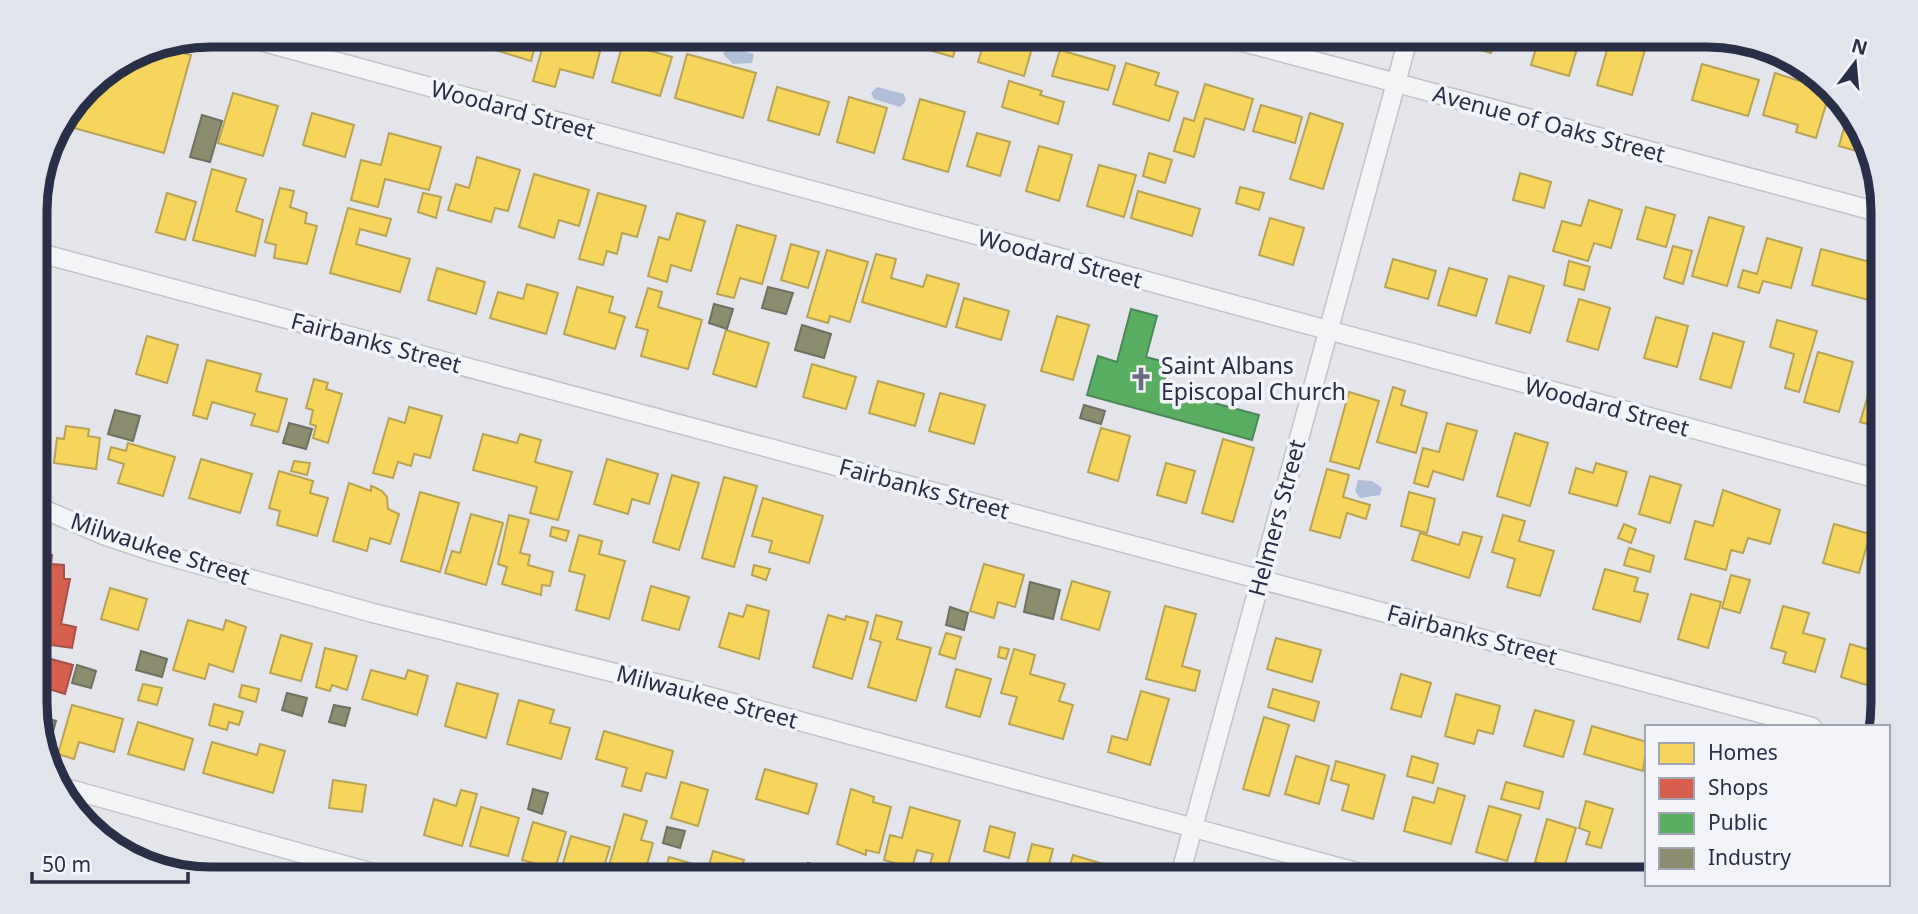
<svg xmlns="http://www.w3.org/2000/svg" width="1918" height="914" font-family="'Noto Sans',sans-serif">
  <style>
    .water { fill: #b0bed7 }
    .homes { fill: #f6d55c; stroke: #b8a355; stroke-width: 2 }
    .shops { fill: #d6604d; stroke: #a2514b; stroke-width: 2 }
    .public { fill: #5aae61; stroke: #4b8859; stroke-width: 2 }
    .industry { fill: #8c8c6e; stroke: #6e7062; stroke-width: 2 }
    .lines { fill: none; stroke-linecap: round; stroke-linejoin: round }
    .street-casing { stroke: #c2c3c8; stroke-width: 21 }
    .street { stroke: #f3f4f6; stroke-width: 18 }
    .labels { text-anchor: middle; stroke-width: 7; stroke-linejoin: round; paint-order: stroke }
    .street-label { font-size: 23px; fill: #282f46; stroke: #f2f4f9 }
    .poi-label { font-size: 23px; fill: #282f46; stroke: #f2f4f9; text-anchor: start }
    .rim { fill: none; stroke: #282f46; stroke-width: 9 }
  </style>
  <rect width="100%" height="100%" fill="#e4e5ea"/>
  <!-- water -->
  <g class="water">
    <polygon points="728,47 754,54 752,63 733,64 723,54"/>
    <polygon points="877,87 904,94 906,101 900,107 874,99 871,93"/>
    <polygon points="1358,480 1372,481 1382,488 1380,495 1360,498 1355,491"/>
  </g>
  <!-- homes -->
  <g class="homes">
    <polygon points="446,35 487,35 483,46"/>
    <polygon points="496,35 538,35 531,61 492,49"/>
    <polygon points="546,35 589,35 587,43 601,48 593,78 560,69 555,87 533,81"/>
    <polygon points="908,35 959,35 953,57 905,43"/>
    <polygon points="986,35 1011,35 1034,41 1024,76 978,62"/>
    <polygon points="1447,35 1496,35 1491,53 1446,40"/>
    <polygon points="1549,35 1581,35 1569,76 1531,65 1539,38 1547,40"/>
    <polygon points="1611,36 1646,46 1632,95 1597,85"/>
    <polygon points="623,43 672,57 660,96 612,82"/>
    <polygon points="156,46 191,55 164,153 67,126 72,109 95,79 144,48"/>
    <polygon points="1060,50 1115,66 1108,90 1052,76"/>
    <polygon points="687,54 756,73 743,118 675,98"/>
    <polygon points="1126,63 1159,73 1155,85 1178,92 1169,121 1113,104"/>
    <polygon points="1702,64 1759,80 1748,116 1692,100"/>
    <polygon points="1775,73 1830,91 1816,138 1796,132 1798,125 1763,115"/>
    <polygon points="1009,81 1042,91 1040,95 1064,102 1058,124 1002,107"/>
    <polygon points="1205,84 1253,99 1244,130 1205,118 1194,157 1174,151 1184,118 1194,121"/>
    <polygon points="777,87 829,102 819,135 768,120"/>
    <polygon points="233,93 278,106 263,156 218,143"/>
    <polygon points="849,97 887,108 874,153 837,142"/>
    <polygon points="920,99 965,112 948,172 903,159"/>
    <polygon points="1261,105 1302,117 1295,143 1253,131"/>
    <polygon points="1849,110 1867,154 1839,146"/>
    <polygon points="312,113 354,125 345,157 303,145"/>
    <polygon points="1310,113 1343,124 1323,189 1290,179"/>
    <polygon points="389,133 441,147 429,190 385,179 378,207 351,200 361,160 381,165"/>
    <polygon points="977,133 1010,142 1000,176 967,166"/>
    <polygon points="1039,146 1072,155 1059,201 1026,191"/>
    <polygon points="1149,153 1172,160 1165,183 1143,176"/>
    <polygon points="477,157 520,170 508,211 495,208 491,222 448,210 456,184 469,188"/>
    <polygon points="1099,165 1136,175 1124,217 1087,206"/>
    <polygon points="212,169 246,179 236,211 263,220 255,256 193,240"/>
    <polygon points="1520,173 1551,182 1544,208 1513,200"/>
    <polygon points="534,174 589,190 579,226 559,220 554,238 519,227"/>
    <polygon points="1240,187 1264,193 1259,210 1236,203"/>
    <polygon points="280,188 294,191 290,207 307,213 305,223 317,226 307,264 274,258 276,245 265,242"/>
    <polygon points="1138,191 1200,209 1192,236 1131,218"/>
    <polygon points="167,193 196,202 185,240 156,232"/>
    <polygon points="423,193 441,197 436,218 418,212"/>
    <polygon points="598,193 646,206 637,237 622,233 617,254 607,251 603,265 579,259"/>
    <polygon points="1589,200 1622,210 1611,248 1594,243 1588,261 1553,251 1562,221 1581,226"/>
    <polygon points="1646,207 1675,215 1666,247 1637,239"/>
    <polygon points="348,208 391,219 386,236 360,229 356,244 410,259 400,292 330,273"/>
    <polygon points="677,213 705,221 691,271 671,265 667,282 648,276 659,237 669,240"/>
    <polygon points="1709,217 1744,227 1727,286 1692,276"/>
    <polygon points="1270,218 1304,228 1293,265 1259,255"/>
    <polygon points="737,225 776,236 762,284 740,278 734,298 717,294"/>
    <polygon points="1767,238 1802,248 1791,288 1763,281 1759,293 1738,287 1743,270 1757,274"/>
    <polygon points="791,244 819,252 808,288 781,280"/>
    <polygon points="1673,246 1692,251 1683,284 1664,278"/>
    <polygon points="1821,249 1882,265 1880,303 1812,285"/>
    <polygon points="827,250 868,262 850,322 830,316 828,323 807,317"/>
    <polygon points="876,254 896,259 891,278 923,287 927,275 959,284 946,327 862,302"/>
    <polygon points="1393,259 1436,271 1428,299 1385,287"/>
    <polygon points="1569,261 1590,267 1584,290 1564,285"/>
    <polygon points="437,268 485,282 476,314 428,300"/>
    <polygon points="1449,268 1487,279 1476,316 1438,305"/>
    <polygon points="1509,276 1544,286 1530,333 1496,323"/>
    <polygon points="527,284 558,293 546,334 490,318 498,292 523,299"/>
    <polygon points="577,287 613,297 609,312 625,317 615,349 564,334"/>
    <polygon points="648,288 662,292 658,307 702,320 688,369 641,356 648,330 636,327"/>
    <polygon points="964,298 1009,311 1001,340 956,327"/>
    <polygon points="1579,299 1610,308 1598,350 1567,341"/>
    <polygon points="1057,316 1089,325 1073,380 1041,371"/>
    <polygon points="1656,317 1688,326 1677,367 1644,358"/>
    <polygon points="1777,320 1817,331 1799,392 1785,388 1794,354 1770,347"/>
    <polygon points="726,330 769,343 756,387 713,374"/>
    <polygon points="1713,333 1744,342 1731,388 1700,379"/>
    <polygon points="147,336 178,345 167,383 136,374"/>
    <polygon points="1818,352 1853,362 1839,412 1804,402"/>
    <polygon points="207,360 261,374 256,391 287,399 278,432 251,425 255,414 212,402 207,419 193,415"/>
    <polygon points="812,364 856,377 846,409 803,397"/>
    <polygon points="314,379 328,383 326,389 342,394 328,443 313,438 316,426 310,424 313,410 306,408"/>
    <polygon points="1873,379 1882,381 1882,428 1860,422"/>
    <polygon points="878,381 924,394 915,426 869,413"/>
    <polygon points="1393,387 1405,391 1401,405 1427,413 1416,453 1377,442"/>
    <polygon points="1349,392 1379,401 1359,469 1330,461"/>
    <polygon points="940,393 985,405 974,444 929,431"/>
    <polygon points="409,407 442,416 430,458 414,454 411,466 398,462 393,478 373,473 389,418 405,423"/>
    <polygon points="1447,423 1477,431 1463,480 1433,471 1428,487 1414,483 1423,448 1439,452"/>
    <polygon points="66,426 89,429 88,436 100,438 96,469 54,463 57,438 64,439"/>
    <polygon points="1101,428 1130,436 1118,481 1088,472"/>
    <polygon points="1515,433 1548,443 1530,506 1497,496"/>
    <polygon points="483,434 517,443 520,434 541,440 535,462 572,472 558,520 530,513 537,487 473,470"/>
    <polygon points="1223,439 1254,448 1233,522 1202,513"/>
    <polygon points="128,443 175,457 163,496 118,483 124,464 108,459 111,447 126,451"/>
    <polygon points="201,459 252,474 240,513 189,498"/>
    <polygon points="607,459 658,474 649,504 632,499 628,514 594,504"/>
    <polygon points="294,461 310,463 307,475 291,471"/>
    <polygon points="1166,463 1195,471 1186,503 1157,495"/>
    <polygon points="1596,463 1627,472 1617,506 1569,493 1576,468 1593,473"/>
    <polygon points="1327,469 1349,475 1343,497 1370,505 1366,519 1347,513 1340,538 1310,530"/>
    <polygon points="279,471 313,481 310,493 328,498 317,536 277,525 280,511 269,508"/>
    <polygon points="672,475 699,483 679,550 653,542"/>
    <polygon points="1650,476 1681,485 1670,523 1639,514"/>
    <polygon points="724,477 757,486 734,567 702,558"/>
    <polygon points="349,483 371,491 371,486 374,487 382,491 387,497 388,509 399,514 390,544 370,538 367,551 333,541"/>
    <polygon points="1723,490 1780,510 1770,544 1748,538 1743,553 1731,550 1726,570 1685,559 1695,521 1713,526"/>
    <polygon points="420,492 459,503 440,572 401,561"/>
    <polygon points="1409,492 1435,499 1427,533 1401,526"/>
    <polygon points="763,498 823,516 809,563 769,552 772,541 752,536"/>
    <polygon points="471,514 503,523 486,585 445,573 452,551 460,553"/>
    <polygon points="509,515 529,520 520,553 530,555 528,565 553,572 550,586 542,585 541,595 502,584 507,567 498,564"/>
    <polygon points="1503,515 1525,521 1519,541 1554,551 1540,596 1507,587 1515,559 1492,552"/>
    <polygon points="1624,524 1636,529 1631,543 1618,538"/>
    <polygon points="1834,524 1870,534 1859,573 1823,563"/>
    <polygon points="552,527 569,531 566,541 550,536"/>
    <polygon points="1463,532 1482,537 1469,578 1412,560 1420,533 1459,545"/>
    <polygon points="579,535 602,541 599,554 625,561 609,619 576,610 585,575 569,571"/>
    <polygon points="1629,548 1654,556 1650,572 1624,565"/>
    <polygon points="984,564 1024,575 1015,607 998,602 994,618 970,611"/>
    <polygon points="754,565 770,569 766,580 752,575"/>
    <polygon points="1605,569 1638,578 1634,591 1648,594 1640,622 1593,609"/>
    <polygon points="1731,575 1750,580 1740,613 1722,608"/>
    <polygon points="1072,581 1110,592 1099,630 1061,619"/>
    <polygon points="651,586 689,597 679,630 642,620"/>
    <polygon points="110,588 147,599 138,630 101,619"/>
    <polygon points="1691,594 1721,602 1708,648 1678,639"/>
    <polygon points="747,605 769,611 759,659 719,647 729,613 743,617"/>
    <polygon points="1165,606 1196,614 1182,666 1200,671 1195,691 1146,679"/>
    <polygon points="1783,606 1809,613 1803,633 1825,639 1815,672 1783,663 1786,652 1771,648"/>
    <polygon points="828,615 845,620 846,616 868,622 852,679 813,667"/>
    <polygon points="876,615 902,622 897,639 931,648 916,701 868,687 881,642 870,639"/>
    <polygon points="188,620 223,630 226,620 246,627 233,672 209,664 205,679 173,670"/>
    <polygon points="946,633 961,637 955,659 939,654"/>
    <polygon points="281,635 312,644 301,681 270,673"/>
    <polygon points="1276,638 1321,650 1312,682 1267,669"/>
    <polygon points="1850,644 1883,654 1873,687 1841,677"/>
    <polygon points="1000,647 1009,649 1006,659 998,657"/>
    <polygon points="325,648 357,656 347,690 332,685 330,691 316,687"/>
    <polygon points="1014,649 1035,655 1030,674 1065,684 1059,701 1073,705 1063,739 1009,724 1017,697 1001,693"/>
    <polygon points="956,669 991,679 980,717 946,707"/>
    <polygon points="371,670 405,679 408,670 428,676 417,715 362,699"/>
    <polygon points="1401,674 1431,683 1421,717 1391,709"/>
    <polygon points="457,683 498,694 486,738 445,726"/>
    <polygon points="143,684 162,688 157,705 138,700"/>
    <polygon points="242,685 259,689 256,702 239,697"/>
    <polygon points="1273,689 1319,702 1314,721 1268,707"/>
    <polygon points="1141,691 1169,699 1150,765 1108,752 1112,736 1127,740"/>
    <polygon points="1456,694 1500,706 1493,734 1478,730 1474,744 1445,736"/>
    <polygon points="519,700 554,710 550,723 570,728 561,759 507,744"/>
    <polygon points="214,704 243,712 239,725 229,722 227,730 209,725"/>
    <polygon points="72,705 123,719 114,752 79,742 74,759 58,754"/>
    <polygon points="1535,710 1574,721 1563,757 1524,746"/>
    <polygon points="1264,717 1289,725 1269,796 1243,789"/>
    <polygon points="138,722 193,739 184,770 128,754"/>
    <polygon points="1592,726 1647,742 1643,771 1584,754"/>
    <polygon points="604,731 673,751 666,778 646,773 641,791 622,786 627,768 596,759"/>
    <polygon points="212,742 257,755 260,744 285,751 273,793 203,773"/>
    <polygon points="1296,756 1329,766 1319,804 1285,794"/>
    <polygon points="1412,756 1438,764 1433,783 1407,776"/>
    <polygon points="1336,761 1385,775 1373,819 1342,810 1349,785 1331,780"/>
    <polygon points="765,769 817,784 808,814 756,799"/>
    <polygon points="333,780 366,785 362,812 329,808"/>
    <polygon points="681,782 708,790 698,826 671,818"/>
    <polygon points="1506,782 1543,792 1539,809 1501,799"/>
    <polygon points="1438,788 1465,796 1451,844 1404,831 1413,797 1434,803"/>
    <polygon points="851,789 874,797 873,802 891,807 879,853 866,850 866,855 837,844"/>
    <polygon points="461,790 477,794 462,846 424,835 434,799 456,806"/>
    <polygon points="1586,801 1613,809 1601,848 1586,844 1590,832 1579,828"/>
    <polygon points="1489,806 1521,815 1507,861 1476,852"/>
    <polygon points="481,807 519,818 508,856 470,846"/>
    <polygon points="910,807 960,821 947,869 930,864 933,854 917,850 912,868 884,860 890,835 902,838"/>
    <polygon points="624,814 647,821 641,840 653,843 643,879 605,879"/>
    <polygon points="1547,819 1576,828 1563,871 1535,862"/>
    <polygon points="533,822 566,832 555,869 522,860"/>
    <polygon points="990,826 1015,833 1009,858 984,851"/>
    <polygon points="571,836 610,847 600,879 577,879 560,874"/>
    <polygon points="1032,844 1053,849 1045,879 1023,879"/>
    <polygon points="713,851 744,860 738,879 705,879"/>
    <polygon points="1073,855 1130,872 1128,879 1066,879"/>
    <polygon points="669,857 700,866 697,879 663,879"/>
  </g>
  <!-- shops -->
  <g class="shops">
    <polygon points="36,552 52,555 51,564 64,565 64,579 70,579 61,624 76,627 72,648 36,643"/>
    <polygon points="36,655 73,665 65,694 36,685"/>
  </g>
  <!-- public -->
  <polygon class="public" points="1131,309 1157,316 1146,357 1169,363 1162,389 1259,415 1252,440 1087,395 1098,356 1117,362"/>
  <!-- industry -->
  <g class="industry">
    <polygon points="202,115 222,121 210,162 190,157"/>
    <polygon points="768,287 793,293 786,314 762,308"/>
    <polygon points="714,304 733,309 727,329 709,323"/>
    <polygon points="802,325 831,334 824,358 795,350"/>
    <polygon points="1084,405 1105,411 1101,424 1080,418"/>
    <polygon points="115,410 140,416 133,441 108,434"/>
    <polygon points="289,423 312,429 306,449 283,443"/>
    <polygon points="1030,582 1060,590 1053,619 1024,612"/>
    <polygon points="950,607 968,613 964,630 946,625"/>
    <polygon points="141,651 167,659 162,677 136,670"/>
    <polygon points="77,665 96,671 91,688 72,683"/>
    <polygon points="287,693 307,698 302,716 282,710"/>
    <polygon points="334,705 350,708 345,726 329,722"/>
    <polygon points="37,715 56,721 48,749 37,726"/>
    <polygon points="533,789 548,793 542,814 528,809"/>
    <polygon points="667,827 685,831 680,848 663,843"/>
    <polygon points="808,863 837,872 835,879 803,879"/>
  </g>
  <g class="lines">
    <!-- street casing -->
    <g class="street-casing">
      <g id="street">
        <polyline points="238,35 1882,480"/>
        <polyline points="1217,35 1882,213"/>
        <polyline points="36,252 1812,727"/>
        <polyline points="36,506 106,536 154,552 373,613 696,693 1382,879"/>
        <polyline points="62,787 395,879"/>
        <polyline points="1179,879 1409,35"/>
      </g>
    </g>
    <!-- street -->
    <use href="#street" class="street"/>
  </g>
  <!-- icons -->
  <defs>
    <g id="church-bare" transform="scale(1.89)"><path d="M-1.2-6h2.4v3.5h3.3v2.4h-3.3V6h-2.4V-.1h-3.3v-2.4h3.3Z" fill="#6a6f7f" stroke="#f2f4f9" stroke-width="2.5" paint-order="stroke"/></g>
  </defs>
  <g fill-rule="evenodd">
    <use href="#church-bare" x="1141" y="379"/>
  </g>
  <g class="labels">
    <!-- street labels -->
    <g class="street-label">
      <text transform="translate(513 110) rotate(15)" y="8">Woodard Street</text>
      <text transform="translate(1549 124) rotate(15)" y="8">Avenue of Oaks Street</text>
      <text transform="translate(1060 259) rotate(15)" y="8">Woodard Street</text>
      <text transform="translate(376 343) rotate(15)" y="8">Fairbanks Street</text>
      <text transform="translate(1607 407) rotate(15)" y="8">Woodard Street</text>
      <text transform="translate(924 489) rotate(15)" y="8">Fairbanks Street</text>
      <text transform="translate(1277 518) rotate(-75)" y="8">Helmers Street</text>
      <text transform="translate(160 549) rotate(18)" y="8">Milwaukee Street</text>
      <text transform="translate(1472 635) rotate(15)" y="8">Fairbanks Street</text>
      <text transform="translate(707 697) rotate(15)" y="8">Milwaukee Street</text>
    </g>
    <!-- poi labels -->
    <g class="poi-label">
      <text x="1161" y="374">Saint Albans<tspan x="1161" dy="26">Episcopal Church</tspan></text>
    </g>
  </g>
  <!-- crop -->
  <path d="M0 0H1918V914H0ZM211 47H1707A164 164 0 0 1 1871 211V703A164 164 0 0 1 1707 867H211A164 164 0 0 1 47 703V211A164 164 0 0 1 211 47Z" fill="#e2e4eb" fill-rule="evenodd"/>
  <path class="rim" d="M211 47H1707A164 164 0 0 1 1871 211V703A164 164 0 0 1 1707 867H211A164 164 0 0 1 47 703V211A164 164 0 0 1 211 47Z"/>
  <!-- legend -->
  <rect x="1645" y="725" width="245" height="161" fill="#f2f4f9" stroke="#a1a5b1" stroke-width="2"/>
  <rect x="1659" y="743" width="35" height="21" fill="#f6d55c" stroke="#a1a5b1" stroke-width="2"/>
  <text x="1708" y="760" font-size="21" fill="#282f46">Homes</text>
  <rect x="1659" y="778" width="35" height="21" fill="#d6604d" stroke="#a1a5b1" stroke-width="2"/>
  <text x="1708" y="795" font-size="21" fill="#282f46">Shops</text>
  <rect x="1659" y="813" width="35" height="21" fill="#5aae61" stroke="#a1a5b1" stroke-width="2"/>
  <text x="1708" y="830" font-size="21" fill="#282f46">Public</text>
  <rect x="1659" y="848" width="35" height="21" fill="#8c8c6e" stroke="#a1a5b1" stroke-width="2"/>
  <text x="1708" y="865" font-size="21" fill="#282f46">Industry</text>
  <!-- north arrow -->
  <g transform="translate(1855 63) rotate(16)" stroke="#f2f4f9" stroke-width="5" paint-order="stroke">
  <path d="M0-5L12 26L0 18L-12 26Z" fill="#282f46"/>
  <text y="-10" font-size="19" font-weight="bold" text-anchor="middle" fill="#282f46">N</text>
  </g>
  <!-- scale -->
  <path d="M32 872v10h156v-10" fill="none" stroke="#282f46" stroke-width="3.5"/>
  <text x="42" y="872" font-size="21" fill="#282f46" stroke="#f2f4f9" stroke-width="5" paint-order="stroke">50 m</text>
</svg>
